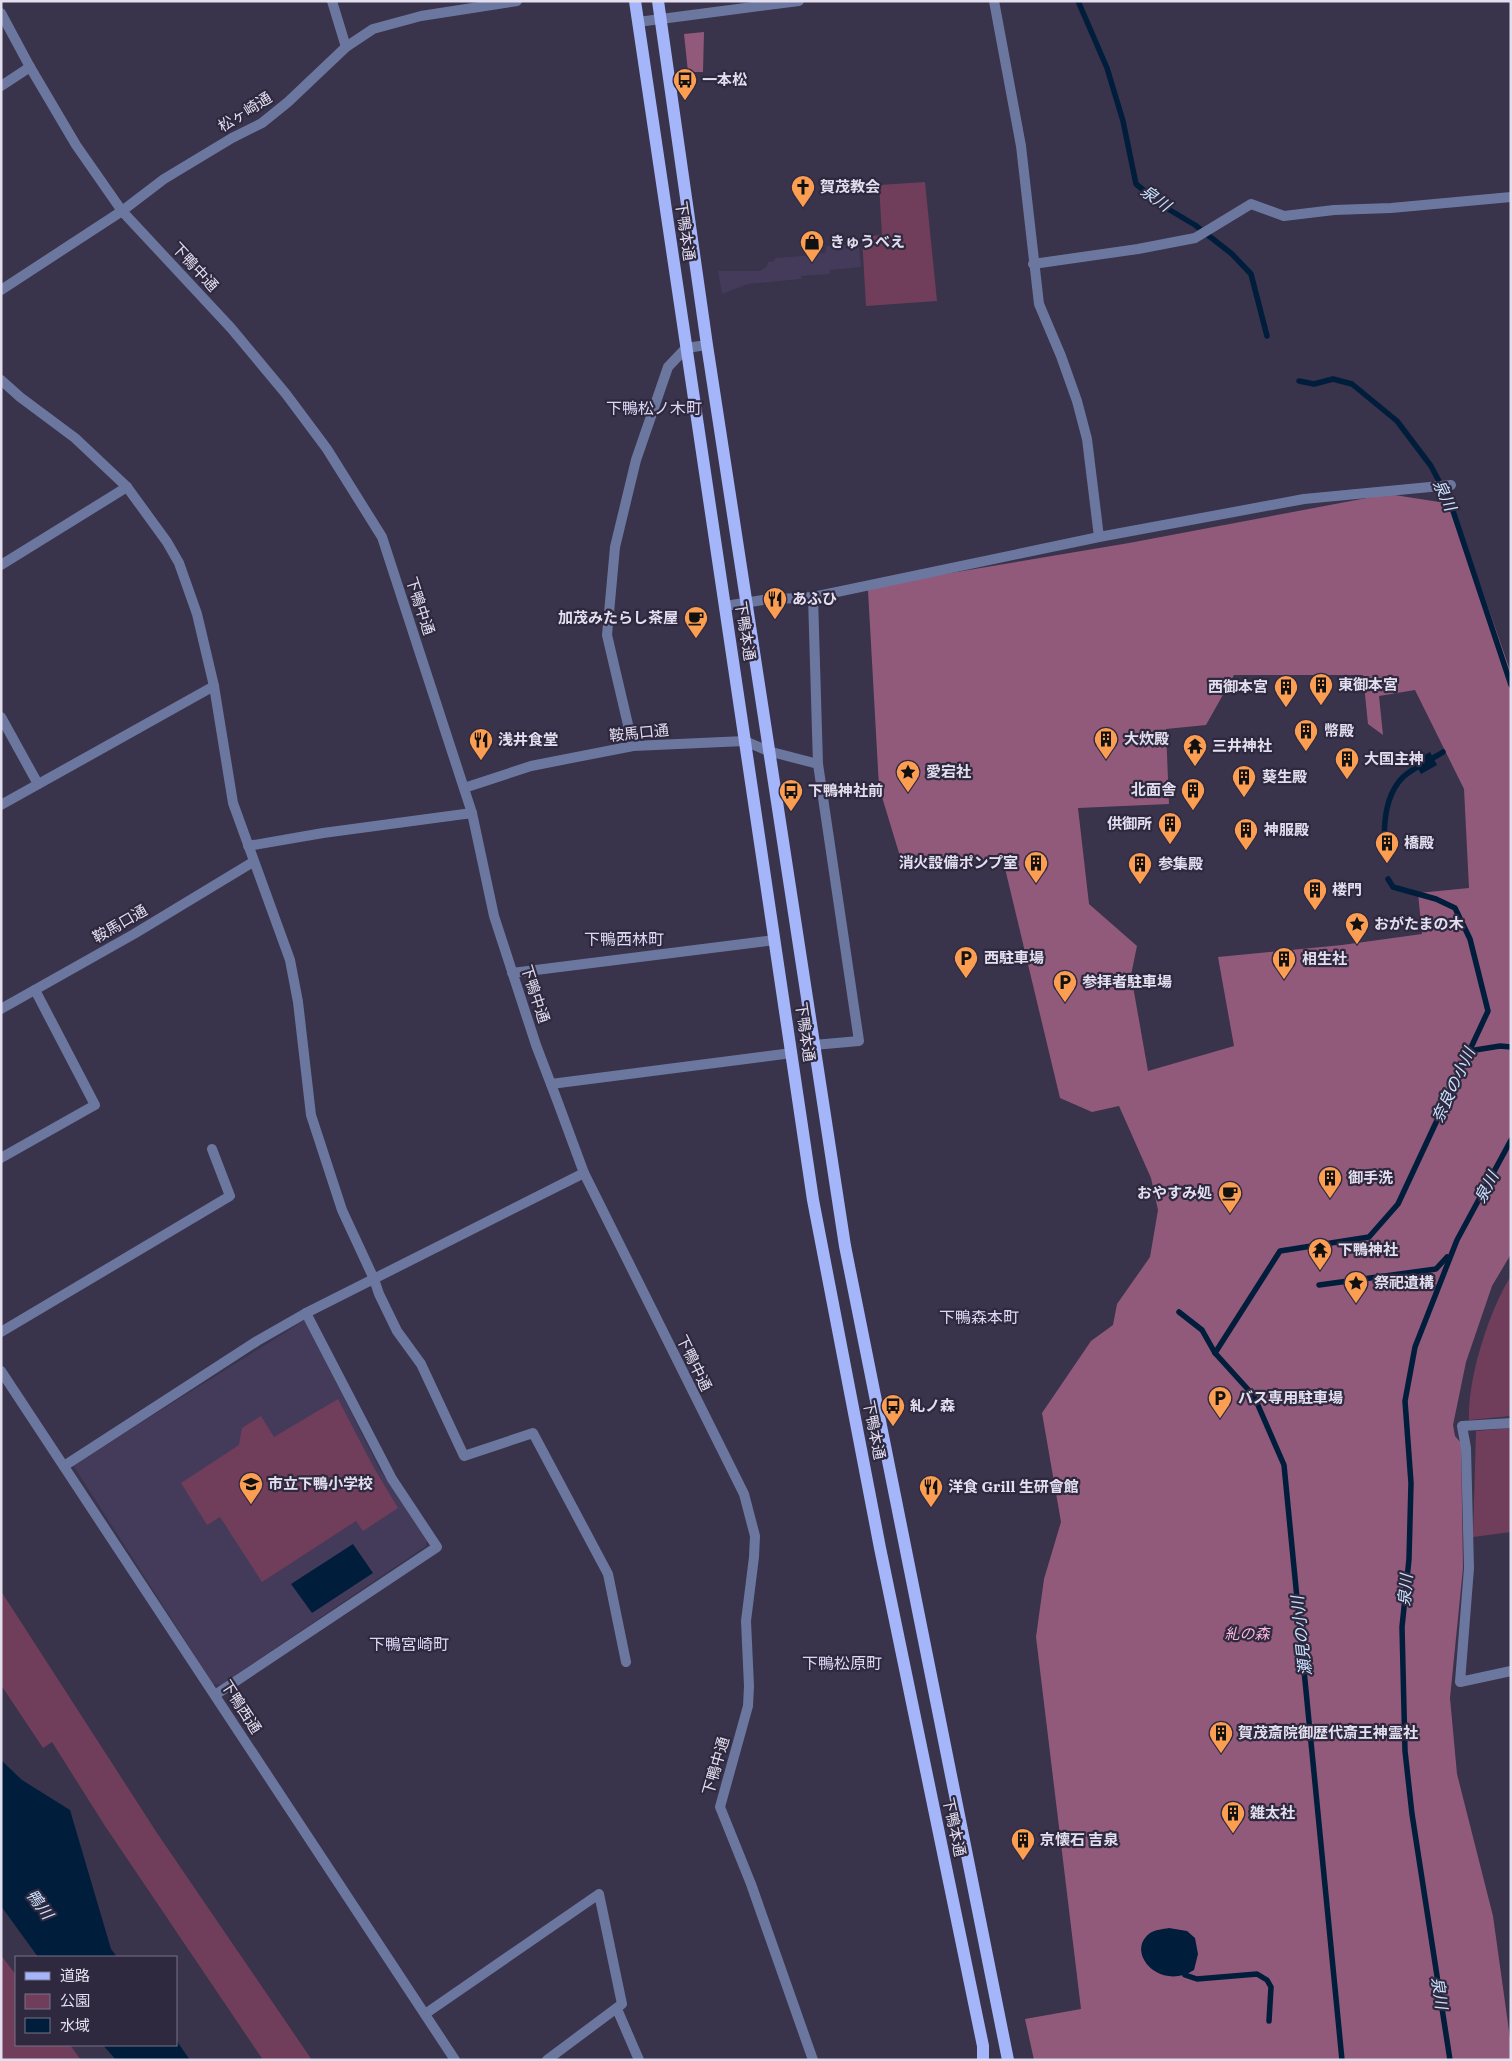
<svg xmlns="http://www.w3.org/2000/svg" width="1512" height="2061" font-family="'IBM Plex Serif','Noto Sans JP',serif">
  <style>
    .built { fill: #433b59 }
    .green { fill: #703e5b }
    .forest { fill: #925a7a; fill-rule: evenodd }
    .water { fill: #001e3b }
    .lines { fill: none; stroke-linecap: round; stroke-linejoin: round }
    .stream { stroke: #001e3b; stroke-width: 5.5 }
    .minor { stroke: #6c77a0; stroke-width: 10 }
    .tertiary { stroke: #6c77a0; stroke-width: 10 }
    .primary { stroke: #a4b6f9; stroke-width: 12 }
    .labels { text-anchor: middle; stroke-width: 4.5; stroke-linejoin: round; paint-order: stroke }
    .poi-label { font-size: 15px; font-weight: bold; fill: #e3dfef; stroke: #2f2940; text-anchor: start }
    .street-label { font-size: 15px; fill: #e3dfef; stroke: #2f2940 }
    .park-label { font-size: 15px; font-style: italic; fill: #fab5db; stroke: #2f2940 }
    .water-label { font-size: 16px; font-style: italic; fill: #cae4ff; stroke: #2f2940 }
    .neighbourhood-label { font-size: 16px; fill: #ddd6f4; stroke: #2f2940 }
  </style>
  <rect width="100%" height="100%" fill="#39334b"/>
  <!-- built -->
  <g class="built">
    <polygon points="859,244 861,267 830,270 830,274 801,276 801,279 748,284 722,294 718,271 760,271 767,266 768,262 774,261 775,258 815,255 815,254 826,253 826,246"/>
    <polygon points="305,1320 379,1468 427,1541 426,1546 221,1685 213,1684 73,1465"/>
  </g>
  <!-- green -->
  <g class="green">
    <polygon points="925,182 937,301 866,306 862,237 882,235 879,185"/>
    <path d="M1511,1276V1416L1469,1420C1467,1380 1489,1310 1511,1276Z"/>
    <polygon points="338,1399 374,1468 398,1508 363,1531 356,1521 262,1582 220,1517 207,1525 181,1483 239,1445 242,1428 261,1416 274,1437"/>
    <polygon points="1511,1428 1511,1532 1473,1537 1476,1431"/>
    <polygon points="1,1591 157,1833 312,2060 263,2060 105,1826 52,1742 43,1748 1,1685"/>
    <polygon points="1,1955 16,1975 16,2045 70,2045 81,2060 1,2060"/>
  </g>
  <!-- forest -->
  <g class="forest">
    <polygon points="704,32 703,72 688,72 684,34"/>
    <path d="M1388,494L1452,504L1511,673V1254L1492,1286L1466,1362L1453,1425L1455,1436L1461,1443L1463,1568L1450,1698L1457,1774L1493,1916L1511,2045V2060H1034L1025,2019L1081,2009L1036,1637L1044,1579L1061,1522L1042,1413L1091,1341L1113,1325L1117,1304L1150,1257L1158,1210L1151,1178L1119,1106L1092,1112L1060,1098L1003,860L902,863L879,787L868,590L903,581L1129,543ZM1234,675H1363L1368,724L1383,735L1379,696L1415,690L1464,789L1469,888L1418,893L1422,934L1342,945L1218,957L1234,1046L1148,1071L1131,975L1137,946L1089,904L1078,808L1169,804L1166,729L1206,725Z"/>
  </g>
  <!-- water -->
  <g class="water">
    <polygon points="1430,752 1437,765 1421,774 1414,761"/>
    <polygon points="353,1544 373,1573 312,1613 291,1584"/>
    <polygon points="1,1760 22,1780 70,1810 111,1949 117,1957 38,1957 1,1906"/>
    <path d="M1169,1928L1187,1931L1195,1938L1198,1954L1194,1970C1160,1992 1124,1952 1150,1933C1155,1930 1163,1929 1169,1928Z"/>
    <polygon points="176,2040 190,2060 116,2060 103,2045 176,2045"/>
  </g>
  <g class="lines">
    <!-- stream -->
    <g class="stream">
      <polyline points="1078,1 1107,68 1123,121 1136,184 1163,206 1195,225 1232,254 1251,274 1267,336"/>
      <polyline points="1299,381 1314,384 1333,379 1352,384 1397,421 1431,466 1450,502 1511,685"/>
      <path d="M1385,850C1383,825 1385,795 1403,777C1414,767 1431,760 1443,752"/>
      <polyline points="1469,1051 1500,1046 1511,1047"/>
      <polyline points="1319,1285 1436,1269 1447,1257"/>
      <polyline points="1179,1312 1202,1330 1215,1353"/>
      <polyline points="1185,1975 1197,1979 1257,1974 1267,1980 1271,1987 1269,2021"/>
      <polyline points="1342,2060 1284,1465 1254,1396 1215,1353 1280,1251 1369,1237 1398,1204 1488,1011 1470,939 1455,908 1436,899 1393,887 1388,879"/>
      <polyline points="1450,2060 1412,1814 1405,1751 1402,1627 1409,1559 1411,1483 1405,1401 1415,1347 1457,1240 1511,1140"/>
    </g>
    <!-- minor -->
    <g class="minor">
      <polyline points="332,1 346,47"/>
      <polyline points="994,1 1021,146 1039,304 1061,356 1077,401 1087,439 1099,537"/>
      <polyline points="1,13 30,67 76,145 122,211 231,328 286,394 327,449 382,537 472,813 494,916 536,1045 557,1100 584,1173 744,1494 755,1536 754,1557 746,1621 749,1686 748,1706 720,1807 751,1884 813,2060"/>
      <polyline points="638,22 799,1"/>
      <polyline points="1,86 30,67"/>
      <polyline points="1033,264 1138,249 1195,238 1251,204 1284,216 1334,210 1391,208 1511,197"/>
      <polyline points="1,290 122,211 164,179 232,138 262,123 288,102 346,47 373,29 421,16 517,1"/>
      <polyline points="1,380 20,397 75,438 127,487 167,542 179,563 197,614 214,686 233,803 290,960 298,1002 311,1115 342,1210 374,1279 379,1294 397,1331 421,1364 464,1456 533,1433 608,1574 626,1662"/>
      <polyline points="1,565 127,487"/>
      <polyline points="813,597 818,764 859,1041 814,1045"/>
      <polyline points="725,606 763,600 813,597 1099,537 1304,499 1451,485"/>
      <polyline points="1,717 38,784"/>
      <polyline points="633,746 607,635 615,547 636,460 668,367 686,348 707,345"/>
      <polyline points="464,788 531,766 633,746 745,741 768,751 818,764"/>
      <polyline points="1,805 214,686"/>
      <polyline points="248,846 323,833 472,813"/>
      <polyline points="512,973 775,940"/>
      <polyline points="551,1084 792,1053"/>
      <polyline points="1,1158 95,1105 35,990"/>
      <polyline points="1,1332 230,1196 212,1149"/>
      <polyline points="1,1371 455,2060"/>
      <polyline points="1511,1423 1462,1426 1466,1448 1469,1568 1460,1682 1511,1671"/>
      <polyline points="64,1466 257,1341 306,1313 584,1173"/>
      <polyline points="215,1695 437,1547 392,1479 306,1313"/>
      <polyline points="617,2009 639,2060"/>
      <polyline points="425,2014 599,1894 622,2004 547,2060"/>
    </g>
    <!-- tertiary -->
    <polyline class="tertiary" points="1,1009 134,934 253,862"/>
    <!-- primary -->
    <g class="primary">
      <polyline points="635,1 813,1200 880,1548 983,2046 983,2060"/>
      <polyline points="658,1 707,345 845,1246 1008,2060"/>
    </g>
  </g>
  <!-- icons -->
  <defs>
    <g id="bus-pin" transform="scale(1.25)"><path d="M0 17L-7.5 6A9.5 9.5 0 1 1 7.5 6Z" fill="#fb9e51" stroke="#2f2940"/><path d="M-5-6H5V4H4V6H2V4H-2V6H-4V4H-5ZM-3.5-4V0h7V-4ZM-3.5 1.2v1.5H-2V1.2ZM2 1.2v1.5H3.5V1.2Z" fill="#111"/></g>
    <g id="church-pin" transform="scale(1.25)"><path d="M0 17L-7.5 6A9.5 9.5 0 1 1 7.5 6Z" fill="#fb9e51" stroke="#2f2940"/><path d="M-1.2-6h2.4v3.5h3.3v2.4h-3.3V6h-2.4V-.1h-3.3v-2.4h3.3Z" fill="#111"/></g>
    <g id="shop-pin" transform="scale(1.25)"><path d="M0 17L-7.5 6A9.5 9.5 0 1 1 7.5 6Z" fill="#fb9e51" stroke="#2f2940"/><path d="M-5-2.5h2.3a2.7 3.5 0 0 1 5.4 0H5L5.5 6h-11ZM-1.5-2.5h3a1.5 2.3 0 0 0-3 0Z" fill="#111"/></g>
    <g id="restaurant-pin" transform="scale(1.25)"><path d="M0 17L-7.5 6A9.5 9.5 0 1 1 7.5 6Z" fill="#fb9e51" stroke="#2f2940"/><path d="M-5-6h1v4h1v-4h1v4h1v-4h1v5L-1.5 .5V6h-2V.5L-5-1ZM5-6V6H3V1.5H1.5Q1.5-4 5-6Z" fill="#111"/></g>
    <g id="cafe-pin" transform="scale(1.25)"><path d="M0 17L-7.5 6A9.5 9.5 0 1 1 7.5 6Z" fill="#fb9e51" stroke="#2f2940"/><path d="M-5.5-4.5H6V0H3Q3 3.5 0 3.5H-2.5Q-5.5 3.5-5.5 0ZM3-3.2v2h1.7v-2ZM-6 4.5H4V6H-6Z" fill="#111"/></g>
    <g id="building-pin" transform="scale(1.25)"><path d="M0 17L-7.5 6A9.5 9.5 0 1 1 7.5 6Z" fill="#fb9e51" stroke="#2f2940"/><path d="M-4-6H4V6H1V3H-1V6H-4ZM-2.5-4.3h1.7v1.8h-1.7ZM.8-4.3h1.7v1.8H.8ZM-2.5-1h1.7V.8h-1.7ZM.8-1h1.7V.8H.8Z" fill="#111"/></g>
    <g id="temple-pin" transform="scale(1.25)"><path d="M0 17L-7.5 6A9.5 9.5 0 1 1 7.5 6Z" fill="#fb9e51" stroke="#2f2940"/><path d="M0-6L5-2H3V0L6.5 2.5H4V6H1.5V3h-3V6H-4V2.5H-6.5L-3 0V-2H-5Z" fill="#111"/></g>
    <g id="sight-pin" transform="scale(1.25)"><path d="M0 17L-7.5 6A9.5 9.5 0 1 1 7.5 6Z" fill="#fb9e51" stroke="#2f2940"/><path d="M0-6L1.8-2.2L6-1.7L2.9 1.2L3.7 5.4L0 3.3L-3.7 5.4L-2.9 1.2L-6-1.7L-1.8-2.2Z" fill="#111"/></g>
    <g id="parking-pin" transform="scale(1.25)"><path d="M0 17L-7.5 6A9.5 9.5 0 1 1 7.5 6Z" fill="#fb9e51" stroke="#2f2940"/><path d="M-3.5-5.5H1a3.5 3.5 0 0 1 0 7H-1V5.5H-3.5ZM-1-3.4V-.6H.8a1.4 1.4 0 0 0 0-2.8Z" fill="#111"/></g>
    <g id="school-pin" transform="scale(1.25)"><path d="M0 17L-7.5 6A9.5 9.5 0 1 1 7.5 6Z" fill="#fb9e51" stroke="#2f2940"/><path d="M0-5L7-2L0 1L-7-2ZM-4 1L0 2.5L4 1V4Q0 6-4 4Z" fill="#111"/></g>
  </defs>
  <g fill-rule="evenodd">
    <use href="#bus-pin" x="685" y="80"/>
    <use href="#church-pin" x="803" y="187"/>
    <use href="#shop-pin" x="812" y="242"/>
    <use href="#restaurant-pin" x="775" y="599"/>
    <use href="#cafe-pin" x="696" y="618"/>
    <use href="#building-pin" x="1321" y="685"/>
    <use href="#building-pin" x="1286" y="687"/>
    <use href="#building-pin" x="1306" y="731"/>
    <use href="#building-pin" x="1106" y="739"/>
    <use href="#restaurant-pin" x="481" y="740"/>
    <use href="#temple-pin" x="1195" y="746"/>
    <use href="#building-pin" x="1347" y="759"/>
    <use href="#sight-pin" x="908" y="772"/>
    <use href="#building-pin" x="1244" y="777"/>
    <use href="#building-pin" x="1193" y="790"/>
    <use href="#bus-pin" x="791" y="791"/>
    <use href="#building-pin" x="1170" y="824"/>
    <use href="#building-pin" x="1246" y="830"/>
    <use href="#building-pin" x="1387" y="843"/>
    <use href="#building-pin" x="1036" y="863"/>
    <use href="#building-pin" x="1140" y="864"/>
    <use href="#building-pin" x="1315" y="890"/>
    <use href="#sight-pin" x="1357" y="924"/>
    <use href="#parking-pin" x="966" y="958"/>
    <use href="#building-pin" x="1284" y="959"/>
    <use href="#parking-pin" x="1065" y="982"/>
    <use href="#building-pin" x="1330" y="1178"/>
    <use href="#cafe-pin" x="1230" y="1193"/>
    <use href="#temple-pin" x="1320" y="1250"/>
    <use href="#sight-pin" x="1356" y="1283"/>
    <use href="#parking-pin" x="1220" y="1398"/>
    <use href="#bus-pin" x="893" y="1406"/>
    <use href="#school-pin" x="251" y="1484"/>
    <use href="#restaurant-pin" x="931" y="1487"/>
    <use href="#building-pin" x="1221" y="1733"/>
    <use href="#building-pin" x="1233" y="1813"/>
    <use href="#building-pin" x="1023" y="1840"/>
  </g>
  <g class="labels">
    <!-- poi labels -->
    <g class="poi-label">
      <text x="702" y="85">一本松</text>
      <text x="820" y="192">賀茂教会</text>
      <text x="830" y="247">きゅうべえ</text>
      <text x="792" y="604">あふひ</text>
      <text x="678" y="623" text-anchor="end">加茂みたらし茶屋</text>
      <text x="1338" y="690">東御本宮</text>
      <text x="1268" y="692" text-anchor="end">西御本宮</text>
      <text x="1324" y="736">幣殿</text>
      <text x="1124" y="744">大炊殿</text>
      <text x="498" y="745">浅井食堂</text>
      <text x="1212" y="751">三井神社</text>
      <text x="1364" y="764">大国主神</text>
      <text x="926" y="777">愛宕社</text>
      <text x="1262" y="782">葵生殿</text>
      <text x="1176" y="795" text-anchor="end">北面舎</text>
      <text x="808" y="796">下鴨神社前</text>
      <text x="1152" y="829" text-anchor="end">供御所</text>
      <text x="1264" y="835">神服殿</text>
      <text x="1404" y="848">橋殿</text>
      <text x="1018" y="868" text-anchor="end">消火設備ポンプ室</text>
      <text x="1158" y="869">参集殿</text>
      <text x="1332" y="895">楼門</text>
      <text x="1374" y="929">おがたまの木</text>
      <text x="984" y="963">西駐車場</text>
      <text x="1302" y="964">相生社</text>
      <text x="1082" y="987">参拝者駐車場</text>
      <text x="1348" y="1183">御手洗</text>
      <text x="1212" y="1198" text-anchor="end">おやすみ処</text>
      <text x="1338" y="1255">下鴨神社</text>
      <text x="1374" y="1288">祭祀遺構</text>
      <text x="1238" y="1403">バス専用駐車場</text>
      <text x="910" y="1411">糺ノ森</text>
      <text x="268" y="1489">市立下鴨小学校</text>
      <text x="948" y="1492">洋食 Grill 生研會館</text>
      <text x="1238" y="1738">賀茂斎院御歴代斎王神霊社</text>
      <text x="1250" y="1818">雑太社</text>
      <text x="1040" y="1845">京懐石 吉泉</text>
    </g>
    <!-- street labels -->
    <g class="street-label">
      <text transform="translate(245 112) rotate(-32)" y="5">松ヶ崎通</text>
      <text transform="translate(685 231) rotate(82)" y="5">下鴨本通</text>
      <text transform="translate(195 267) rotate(47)" y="5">下鴨中通</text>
      <text transform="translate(420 606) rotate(72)" y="5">下鴨中通</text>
      <text transform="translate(745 631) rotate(81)" y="5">下鴨本通</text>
      <text transform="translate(639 733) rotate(-6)" y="5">鞍馬口通</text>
      <text transform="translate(120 924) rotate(-30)" y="5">鞍馬口通</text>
      <text transform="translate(535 994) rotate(72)" y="5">下鴨中通</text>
      <text transform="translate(805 1032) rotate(82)" y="5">下鴨本通</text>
      <text transform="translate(694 1363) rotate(64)" y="5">下鴨中通</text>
      <text transform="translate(874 1430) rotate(79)" y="5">下鴨本通</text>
      <text transform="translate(241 1707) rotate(57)" y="5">下鴨西通</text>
      <text transform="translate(716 1766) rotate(-74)" y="5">下鴨中通</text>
      <text transform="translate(954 1827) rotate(78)" y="5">下鴨本通</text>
    </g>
    <!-- park labels -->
    <g class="park-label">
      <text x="1247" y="1639">糺の森</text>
    </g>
    <!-- water labels -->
    <g class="water-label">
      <text transform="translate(1156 198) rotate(36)" y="6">泉川</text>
      <text transform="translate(1445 495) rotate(65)" y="6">泉川</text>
      <text transform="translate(1453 1085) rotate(-65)" y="6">奈良の小川</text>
      <text transform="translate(1486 1187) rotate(-62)" y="6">泉川</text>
      <text transform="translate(1405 1590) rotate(-86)" y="6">泉川</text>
      <text transform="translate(1301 1636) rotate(-96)" y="6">瀬見の小川</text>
      <text transform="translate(40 1904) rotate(54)" y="6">鴨川</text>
      <text transform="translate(1440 1993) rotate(82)" y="6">泉川</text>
    </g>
    <!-- neighbourhood labels -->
    <g class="neighbourhood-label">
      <text x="654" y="414">下鴨松ノ木町</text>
      <text x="624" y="945">下鴨西林町</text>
      <text x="979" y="1323">下鴨森本町</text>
      <text x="409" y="1650">下鴨宮崎町</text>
      <text x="842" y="1669">下鴨松原町</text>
    </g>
  </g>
  <!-- border -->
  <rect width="1512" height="2061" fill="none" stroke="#e3dfef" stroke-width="5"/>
  <!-- legend -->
  <rect x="15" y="1956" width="162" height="90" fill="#2f2940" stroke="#777286"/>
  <rect x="25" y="1972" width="25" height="8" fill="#a4b6f9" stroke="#777286"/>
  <text x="60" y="1981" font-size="15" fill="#e3dfef">道路</text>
  <rect x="25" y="1994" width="25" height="15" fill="#703e5b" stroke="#777286"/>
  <text x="60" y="2006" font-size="15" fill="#e3dfef">公園</text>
  <rect x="25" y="2018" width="25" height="15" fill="#001e3b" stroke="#777286"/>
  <text x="60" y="2031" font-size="15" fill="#e3dfef">水域</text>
</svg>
